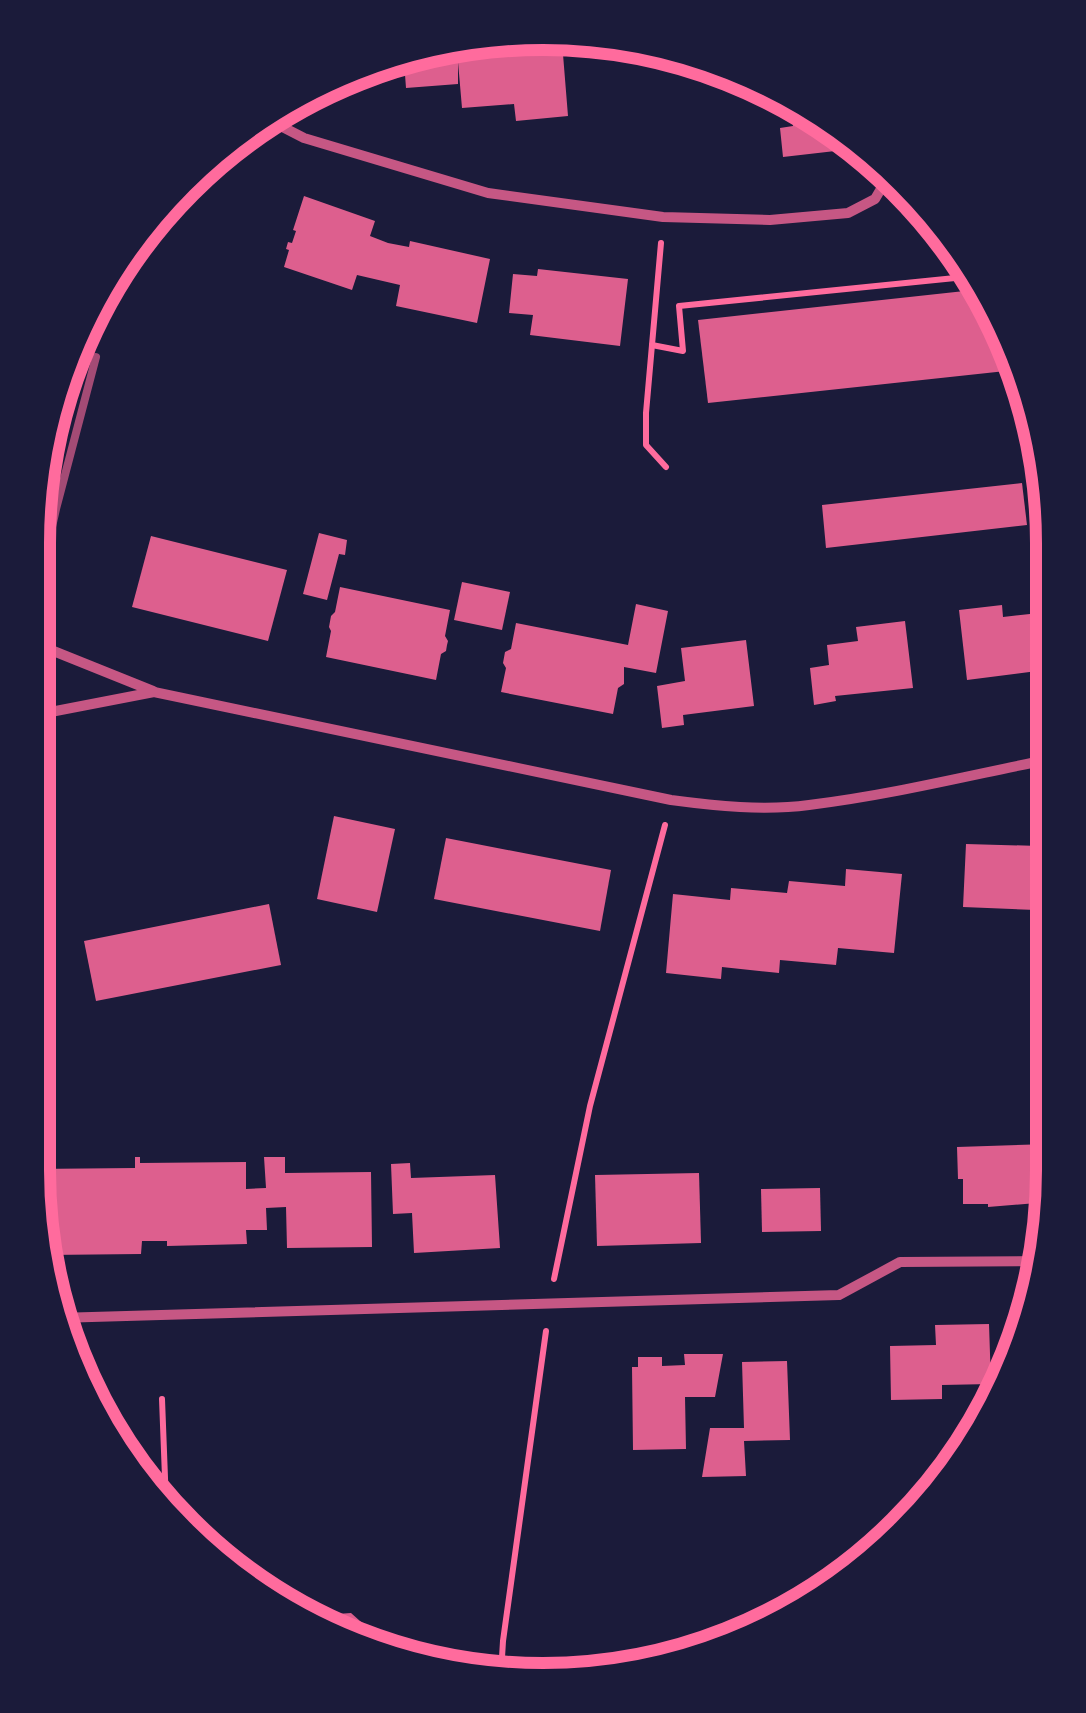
<svg xmlns="http://www.w3.org/2000/svg" width="1086" height="1713" font-family="'PT Sans Narrow',sans-serif">
  <style>
    .building { fill: #dd5f8e }
    .lines { fill: none; stroke-linecap: round; stroke-linejoin: round }
    .path { stroke: #ff6b9d; stroke-width: 6 }
    .minor { stroke: #c65784; stroke-width: 10 }
    .rail { stroke: #a44b75; stroke-width: 8 }
    .rim { fill: none; stroke: #ff6b9d; stroke-width: 12 }
  </style>
  <rect width="100%" height="100%" fill="#1b1b3a"/>
  <!-- building -->
  <g class="building">
    <polygon points="477,37 562,42 568,116 516,121 514,104 462,108 458,62 458,84 406,88 404,61"/>
    <polygon points="791,107 854,138 857,141 843,143 844,150 783,157 780,128 793,126"/>
    <polygon points="304,196 375,221 370,236 388,243 409,247 410,241 490,259 477,323 396,306 400,285 357,275 352,290 284,267 289,250 286,249 288,242 292,243 296,231 293,230"/>
    <polygon points="538,269 628,279 620,346 530,335 533,315 509,313 513,274 537,276"/>
    <polygon points="983,289 1001,317 1015,370 708,403 698,320"/>
    <polygon points="1022,483 1027,525 826,548 822,505"/>
    <polygon points="319,533 347,540 345,555 339,554 327,600 303,594"/>
    <polygon points="151,536 287,570 268,641 132,607"/>
    <polygon points="462,582 510,592 502,630 454,620"/>
    <polygon points="340,587 450,610 445,636 448,641 447,645 446,651 441,654 436,680 326,657 331,631 329,627 331,616 335,612"/>
    <polygon points="636,604 668,611 656,673 624,667 624,684 618,688 613,714 501,692 506,668 503,663 505,652 511,649 516,623 628,645"/>
    <polygon points="1002,605 1003,617 1039,613 1045,670 967,680 959,610"/>
    <polygon points="905,621 913,688 835,696 836,701 814,705 810,668 829,665 827,645 858,641 856,627"/>
    <polygon points="746,640 754,706 683,715 684,725 662,728 657,686 685,681 681,648"/>
    <polygon points="334,816 395,829 377,912 317,899"/>
    <polygon points="1040,827 1051,827 1051,890 1037,889 1036,910 963,907 966,844 1039,846"/>
    <polygon points="446,838 611,870 600,931 434,899"/>
    <polygon points="846,869 902,874 894,953 838,948 836,965 780,960 779,973 722,967 721,979 666,973 673,894 730,900 731,888 787,893 789,881 845,886"/>
    <polygon points="269,904 281,965 96,1001 84,941"/>
    <polygon points="1050,1144 1049,1202 988,1207 988,1204 963,1204 963,1179 958,1179 957,1147"/>
    <polygon points="135,1157 140,1157 140,1163 246,1162 246,1189 266,1188 264,1157 285,1157 285,1173 371,1172 372,1247 287,1248 286,1207 266,1208 267,1230 246,1230 247,1244 167,1246 167,1241 142,1241 141,1254 47,1255 33,1169 135,1168"/>
    <polygon points="410,1163 411,1178 495,1175 500,1248 414,1253 412,1213 393,1214 391,1164"/>
    <polygon points="699,1173 701,1243 597,1246 595,1175"/>
    <polygon points="820,1188 821,1231 762,1232 761,1189"/>
    <polygon points="989,1324 991,1384 942,1385 942,1399 891,1400 890,1346 936,1345 935,1325"/>
    <polygon points="684,1354 723,1354 715,1397 685,1397 686,1449 633,1450 632,1367 638,1367 638,1357 662,1357 662,1366 685,1365"/>
    <polygon points="787,1361 790,1440 744,1441 746,1476 702,1477 710,1428 744,1428 742,1362"/>
    <polygon points="351,1613 369,1629 370,1649 309,1616"/>
  </g>
  <g class="lines">
    <!-- path -->
    <g class="path">
      <polyline points="661,243 646,413 646,445 666,467"/>
      <polyline points="652,345 683,351 679,306 975,276"/>
      <polyline points="554,1279 590,1106 665,825"/>
      <polyline points="162,1399 166,1504"/>
      <polyline points="406,1647 406,1658"/>
      <polyline points="501,1674 503,1641 546,1331"/>
    </g>
    <!-- minor -->
    <g class="minor">
      <polyline points="267,119 304,138 488,193 663,217 770,220 848,213 875,199 885,182 888,172"/>
      <polyline points="36,644 153,691"/>
      <path d="M35,715L154,692L671,800C716,806 764,811 809,805C891,795 971,775 1051,759"/>
      <polyline points="57,1318 839,1295 900,1262 1043,1261"/>
    </g>
    <!-- rail -->
    <g class="rail">
      <polyline points="37,488 74,347"/>
      <polyline points="36,598 56,509 96,357"/>
    </g>
  </g>
  <!-- crop -->
  <path d="M0 0H1086V1713H0ZM543 50H543A493 493 0 0 1 1036 543V1170A493 493 0 0 1 543 1663H543A493 493 0 0 1 50 1170V543A493 493 0 0 1 543 50Z" fill="#1b1b3a" fill-rule="evenodd"/>
  <path class="rim" d="M543 50H543A493 493 0 0 1 1036 543V1170A493 493 0 0 1 543 1663H543A493 493 0 0 1 50 1170V543A493 493 0 0 1 543 50Z"/>
</svg>
